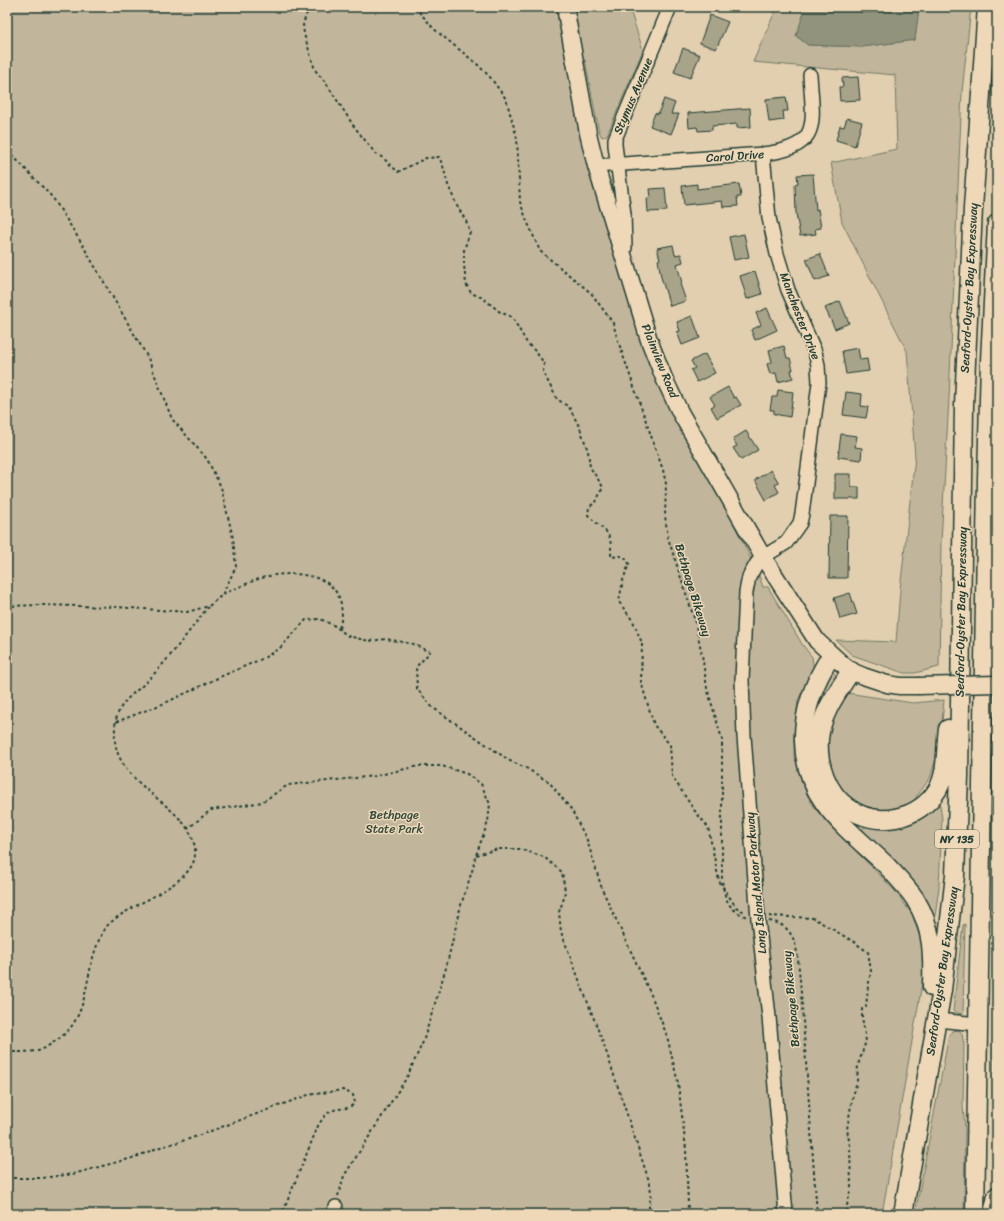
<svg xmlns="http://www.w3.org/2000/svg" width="1004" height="1221" font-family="Sriracha,sans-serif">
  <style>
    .green { fill: #c1b69b; stroke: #707a68 }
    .water { fill: #92937d; stroke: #647160 }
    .building { fill: #a8a48a; stroke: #1f3d34 }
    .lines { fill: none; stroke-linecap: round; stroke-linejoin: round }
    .minor-casing { stroke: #1f3d34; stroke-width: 16 }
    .major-casing { stroke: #1f3d34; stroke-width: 19 }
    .highway-casing { stroke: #1f3d34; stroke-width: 21 }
    .path { stroke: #1f3d34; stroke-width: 2; stroke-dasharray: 3 3; stroke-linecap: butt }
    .minor { stroke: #eed8b7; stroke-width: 13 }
    .major { stroke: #eed8b7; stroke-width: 16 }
    .highway { stroke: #eed8b7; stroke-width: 18 }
    .major-bridge-casing { stroke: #1f3d34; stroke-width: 19; stroke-linecap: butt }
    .major-bridge { stroke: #eed8b7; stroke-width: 16 }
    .labels { text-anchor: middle; stroke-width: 3; stroke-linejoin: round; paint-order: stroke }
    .shield { fill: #eed8b7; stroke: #5d6c5b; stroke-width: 1 }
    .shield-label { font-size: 11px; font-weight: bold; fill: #1f3d34 }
    .street-label { font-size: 12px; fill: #1f3d34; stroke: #eed8b7 }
    .park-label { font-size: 12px; fill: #2f493e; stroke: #eed8b7 }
  </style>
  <rect width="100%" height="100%" fill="#e2cfaf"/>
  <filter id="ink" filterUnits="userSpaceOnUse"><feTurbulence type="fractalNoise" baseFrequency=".025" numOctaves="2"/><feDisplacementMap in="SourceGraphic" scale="8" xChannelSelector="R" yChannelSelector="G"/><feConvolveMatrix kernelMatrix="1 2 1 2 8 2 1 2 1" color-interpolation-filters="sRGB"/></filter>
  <g filter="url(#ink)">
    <!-- green -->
    <g class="green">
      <polygon points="7,7 629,7 643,50 607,135 602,137 599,132 585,60 579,85 652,359 758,573 763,587 768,587 802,644 812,657 814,672 807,682 804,691 802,692 798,700 794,734 794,755 807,795 817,811 894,890 912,914 923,946 924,972 882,1214 7,1214"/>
      <polygon points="777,7 806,7 796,36 808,45 862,47 915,40 919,7 971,7 962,92 949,398 941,542 939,667 915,673 904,673 852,655 836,640 896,642 900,590 915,457 907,351 842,222 831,163 897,149 895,75 753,62"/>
      <polygon points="831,671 838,676 817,717 810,716"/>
      <polygon points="847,693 913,703 944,700 940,746 930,778 912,803 883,811 853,803 834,783 827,745 832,718"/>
      <polygon points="936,804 940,805 942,819 939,887 934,925 861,832 866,824"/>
      <polygon points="997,858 997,1154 996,1157 993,1153 994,933"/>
      <polygon points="965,924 963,1013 961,1014 954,1012 953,1011 963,925"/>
      <polygon points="959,1030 962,1034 964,1044 963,1106 965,1128 964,1214 915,1214 949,1035 952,1031"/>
    </g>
    <!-- water -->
    <polygon class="water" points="806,7 919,7 915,40 862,47 808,45 796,36"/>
    <!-- building -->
    <g class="building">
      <polygon points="710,15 728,22 716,49 700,43"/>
      <polygon points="683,48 700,55 690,78 674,72"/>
      <polygon points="858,77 860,100 840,101 839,87 843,87 842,78"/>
      <polygon points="786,97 788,111 783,111 784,120 769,122 766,99"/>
      <polygon points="664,99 675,103 671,114 679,114 671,134 650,126 655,113 658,114"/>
      <polygon points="750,108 751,127 737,128 737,124 712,126 712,130 698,131 697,127 689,128 688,113"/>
      <polygon points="847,118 862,122 855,146 836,140 840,126 844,127"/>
      <polygon points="813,174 816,210 818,209 821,228 815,229 816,234 800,236 796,213 795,184 798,183 797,175"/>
      <polygon points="697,184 697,189 739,184 741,197 737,197 738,206 723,207 722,201 684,205 682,186"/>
      <polygon points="665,188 667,211 648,212 647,198 651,198 650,189"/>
      <polygon points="744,234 749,257 734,260 729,237"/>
      <polygon points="673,245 675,255 681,254 683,262 677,264 682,283 680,284 686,301 670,306 661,277 658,260 660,259 657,248"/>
      <polygon points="820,254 829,276 815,281 806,259"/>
      <polygon points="755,271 762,294 747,299 740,276"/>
      <polygon points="840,301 849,323 835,329 825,308"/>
      <polygon points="767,308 777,330 755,340 751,330 761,325 756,313"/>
      <polygon points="692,316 700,338 682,345 677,332 680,331 677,322"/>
      <polygon points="784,346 787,358 790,358 793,370 791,370 793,378 778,382 776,373 770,374 767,364 772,362 769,350"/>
      <polygon points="858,348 860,360 867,359 869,371 846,374 842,351"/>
      <polygon points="705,354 715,373 697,382 691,370 695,368 691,361"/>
      <polygon points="728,387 734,398 736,397 741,405 717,418 711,407 715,405 710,397"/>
      <polygon points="778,390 793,392 790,417 774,414 774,410 770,410 772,397 777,397"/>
      <polygon points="846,392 862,394 861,406 868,407 866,418 843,415"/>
      <polygon points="746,431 758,450 741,460 733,448 737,446 733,439"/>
      <polygon points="841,434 857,436 855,447 862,448 861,460 838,457"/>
      <polygon points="771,470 779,483 775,485 779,492 766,500 755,480"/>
      <polygon points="835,474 851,474 851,487 859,487 859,499 835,499"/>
      <polygon points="830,516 848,516 847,578 829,578"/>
      <polygon points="850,593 857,614 840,619 834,598"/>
    </g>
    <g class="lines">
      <!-- minor casing -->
      <g class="minor-casing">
        <g id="minor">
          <polyline points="763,154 769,218 777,254 788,290 815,352 818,365 819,383 802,514 800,523 786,543 763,557 757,563 749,577 746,592 742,680 744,736 758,919 769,1017 786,1214"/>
          <path d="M596,166L763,154C822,147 813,124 810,75"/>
          <polyline points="625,248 624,214 615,145 615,139 670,7"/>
          <polyline points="937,1020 978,1024"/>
          <polyline points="332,1214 336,1207"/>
        </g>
      </g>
      <!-- major casing -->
      <g class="major-casing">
        <polyline id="major" points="565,7 588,133 596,166 649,340 664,378 680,412 763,557 817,641 841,663 851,671 863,676 887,684 900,686 918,686"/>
      </g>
      <!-- highway casing -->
      <g class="highway-casing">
        <g id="highway">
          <path d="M831,656C815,680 803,711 804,741C805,800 847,828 886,865C896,876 907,887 915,899C933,928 933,954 932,987"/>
          <path d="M851,671C838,691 821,714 819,739C817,764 827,792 847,807C876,829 919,820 938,789C948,771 945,749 948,729"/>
          <polyline points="903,1214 942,990 955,875 959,777 964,405 973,208 987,7"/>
          <polyline points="975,1214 987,479 990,361 997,224"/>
          <polyline points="993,1214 997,1196"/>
        </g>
      </g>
      <!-- path -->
      <g class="path">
        <path d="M309,7L303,24L304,34L315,70L326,83L353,125L375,153L383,158L398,172L426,158L439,157L443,166L448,185L457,206L466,221L470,232L464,250V265L466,284L471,293L483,298L500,312L512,317L527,343L536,352L544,363L543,372L557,399L569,407L580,428L588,451L590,467L603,487L596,502L589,507L588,515C605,533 612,528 611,557L622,556L627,559L629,564L623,580L619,602L633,621L642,643L641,682L654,725L670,745L672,776L694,810L708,827L719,881L736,907L746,913"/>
        <path d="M415,7L434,29L477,64L490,77L506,99L517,138L520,202L527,221L540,251L591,293L613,323L618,341L663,470L666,484L665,516L668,538L695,621L702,655L707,688L722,739V881C725,899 728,910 747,917"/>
        <polyline points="7,152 14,157 53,198 79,239 148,358 172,419 207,459 221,487 233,538 236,567 222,595 209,606 187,612 116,607 41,605 7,606"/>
        <path d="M223,594C238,588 258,577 275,575C300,572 335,575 341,604C341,607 342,611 342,613C342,618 340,624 339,629"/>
        <polyline points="116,722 165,703 222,676 264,658 281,647 306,620 320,619 335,626 348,636 369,641 386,639 413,644 430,652 416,667 417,689 432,707 510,761 526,768 549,782 571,809 587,840 602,889 652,997 667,1036 678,1083 686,1149 688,1205 687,1214"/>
        <polyline points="187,829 211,810 239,806 262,802 288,785 375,776 418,766 442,766 467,774 481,784 490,804 488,822 475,858 473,868 461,905 446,968 423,1042 407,1077 344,1176 338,1196"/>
        <polyline points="476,855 498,849 520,849 544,857 562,872 565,891 564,898 559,912 561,932 605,1048 650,1184 651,1193 648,1214"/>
        <polyline points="769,916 813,918 851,940 868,952 871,971 868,987 866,1007 862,1009 862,1017 866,1041 858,1065 857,1081 852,1100 847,1129 850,1146 851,1188 845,1214"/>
        <path d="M769,921C799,925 797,955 800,979L817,1214"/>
        <path d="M7,1052C17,1052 28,1052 38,1051C43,1050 49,1045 54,1042C87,1022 84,987 94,954C97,944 101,934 107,926C127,904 193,886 195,855C198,808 120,791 115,741C115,731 114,721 119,711C126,696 141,689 152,676C172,655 190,630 208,607"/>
        <path d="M7,1178H42L73,1174L136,1157L157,1148L189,1139L308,1095L343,1090L353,1095L355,1103C346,1112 338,1106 328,1113C324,1116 321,1121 318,1126L282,1214"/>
      </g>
      <!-- minor -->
      <use href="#minor" class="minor"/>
      <!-- major -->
      <use href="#major" class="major"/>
      <!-- highway -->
      <use href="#highway" class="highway"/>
      <!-- major-bridge casing -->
      <g class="major-bridge-casing">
        <polyline id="major-bridge" points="918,686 997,684"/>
      </g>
      <!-- major-bridge -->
      <use href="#major-bridge" class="major-bridge"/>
    </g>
  </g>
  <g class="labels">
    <!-- shield labels -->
    <rect class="shield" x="935" y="830" width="44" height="18" rx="3"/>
    <g class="shield-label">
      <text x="957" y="843">NY 135</text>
    </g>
    <!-- street labels -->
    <g class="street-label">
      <text transform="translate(633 96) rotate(-67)" y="4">Stymus Avenue</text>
      <text transform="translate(735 156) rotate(-4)" y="4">Carol Drive</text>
      <text transform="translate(969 288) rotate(-87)" y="4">Seaford-Oyster Bay Expressway</text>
      <text transform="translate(800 316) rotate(69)" y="4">Manchester Drive</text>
      <text transform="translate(660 361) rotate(68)" y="4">Plainview Road</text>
      <text transform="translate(693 590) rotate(73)" y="4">Bethpage Bikeway</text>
      <text transform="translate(961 612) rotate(-89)" y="4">Seaford-Oyster Bay Expressway</text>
      <text transform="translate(756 883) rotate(-95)" y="4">Long Island Motor Parkway</text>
      <text transform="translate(942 971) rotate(-82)" y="4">Seaford-Oyster Bay Expressway</text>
      <text transform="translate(791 999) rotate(-95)" y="4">Bethpage Bikeway</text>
    </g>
    <!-- park labels -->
    <g class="park-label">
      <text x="394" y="819">Bethpage<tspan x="394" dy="14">State Park</tspan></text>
    </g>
  </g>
  <!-- margin -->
  <rect width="1004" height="1221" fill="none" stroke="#eed8b7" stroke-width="24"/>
  <rect x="12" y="12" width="980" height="1197" fill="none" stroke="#1f3d34" stroke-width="1.5" filter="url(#ink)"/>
</svg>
